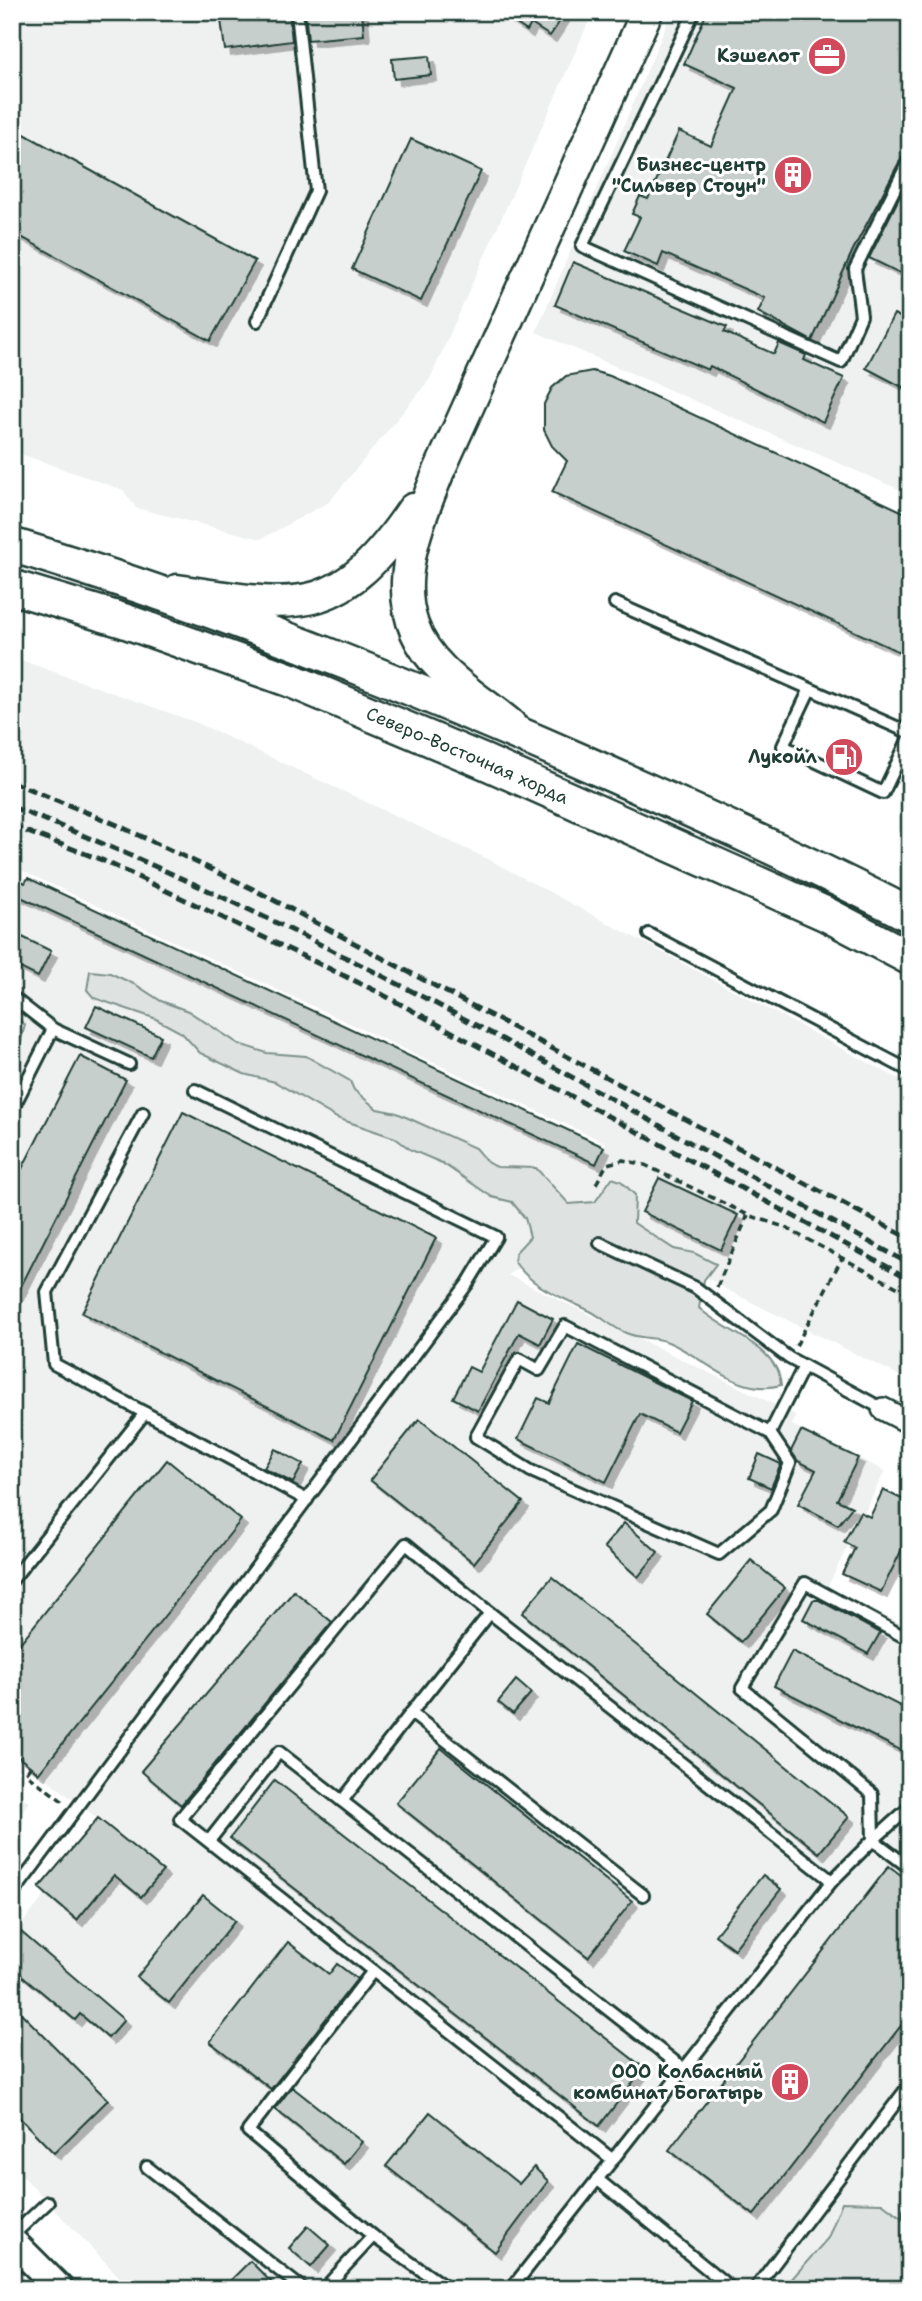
<svg xmlns="http://www.w3.org/2000/svg" width="922" height="2301" font-family="'Shantell Sans',sans-serif">
  <style>
    .built { fill: #eef1f0 }
    .green { fill: #dee3e2; stroke: #7e908b; stroke-width: 2 }
    .building { fill: #c7cfcc; stroke: #1f3d34; stroke-width: 2; filter: url(#shadow) }
    .lines { fill: none; stroke-linecap: round; stroke-linejoin: round }
    .service-casing { stroke: #1f3d34; stroke-width: 16 }
    .minor-casing { stroke: #1f3d34; stroke-width: 26 }
    .tertiary-casing { stroke: #1f3d34; stroke-width: 32 }
    .secondary-casing { stroke: #1f3d34; stroke-width: 35 }
    .primary-casing { stroke: #1f3d34; stroke-width: 38 }
    .path { stroke: #1f3d34; stroke-width: 3.5; stroke-dasharray: 7 5; stroke-linecap: butt }
    .service { stroke: #fff; stroke-width: 10 }
    .minor { stroke: #fff; stroke-width: 21 }
    .tertiary { stroke: #fff; stroke-width: 26 }
    .secondary { stroke: #fff; stroke-width: 30 }
    .primary { stroke: #fff; stroke-width: 33 }
    .rail { stroke: #1f3d34; stroke-width: 5; stroke-dasharray: 10 5; stroke-linecap: butt }
    .labels { text-anchor: middle; stroke-width: 6; stroke-linejoin: round; paint-order: stroke }
    .poi-label { font-size: 18px; font-weight: bold; fill: #1f3d34; stroke: #fff; text-anchor: end }
    .street-label { font-size: 18px; fill: #1f3d34; stroke: #fff }
  </style>
  <defs>
    <filter id="shadow"><feDropShadow dx="6" dy="6" stdDeviation="0" flood-color="#0004"/></filter>
  </defs>
  <rect width="100%" height="100%" fill="#fff"/>
  <filter id="ink" filterUnits="userSpaceOnUse"><feTurbulence type="fractalNoise" baseFrequency=".0143" numOctaves="2"/><feDisplacementMap in="SourceGraphic" scale="14" xChannelSelector="R" yChannelSelector="G"/><feConvolveMatrix kernelMatrix="1 2 1 2 8 2 1 2 1" color-interpolation-filters="sRGB"/></filter>
  <g filter="url(#ink)">
    <!-- built -->
    <g class="built">
      <polygon points="12,12 593,12 430,379 329,502 261,539 136,508 123,490 12,451"/>
      <polygon points="672,12 910,12 910,494 536,332"/>
      <polygon points="12,657 195,722 488,859 910,1085 910,1381 727,1290 600,1210 508,1275 796,1415 792,1425 885,1471 827,1588 910,1628 910,2289 131,2289 12,2165 12,1936 46,1894 39,1888 97,1818 12,1752 12,896 20,880 28,878 604,1146 606,1143 12,866"/>
      <polygon points="12,1788 29,1802 12,1825"/>
    </g>
    <!-- green -->
    <g class="green">
      <path d="M90,971L110,973L136,985L161,1001L188,1011L239,1044L267,1053L306,1056L350,1081L354,1090L377,1109L397,1113L475,1148L488,1163L497,1167L536,1168L569,1204L595,1202L612,1178L621,1181L635,1195L634,1223L674,1249L694,1253L716,1264L704,1280L699,1308C724,1332 778,1345 781,1385C736,1397 705,1357 668,1342C655,1337 639,1339 626,1333C613,1328 602,1317 590,1311C562,1297 532,1288 514,1261L516,1252L530,1237L525,1218L512,1202L492,1197L442,1163L411,1150L395,1138L337,1118L275,1082L244,1074L200,1053L182,1033L154,1018L94,998L87,990Z"/>
      <polygon points="12,1013 25,1025 20,1043 12,1044"/>
      <polygon points="842,2202 882,2203 910,2224 910,2289 870,2280 857,2289 794,2289 789,2282 828,2238"/>
    </g>
    <!-- building -->
    <g class="building">
      <polygon points="220,12 289,12 292,41 225,50"/>
      <polygon points="305,12 362,12 364,35 308,40"/>
      <polygon points="499,12 566,12 550,36 531,24 527,31"/>
      <polygon points="707,12 910,12 910,150 903,155 853,250 812,341 758,312 765,298 663,253 658,266 624,251 640,217 632,214 640,196 648,199 679,131 711,146 737,88 684,64"/>
      <polygon points="429,56 431,75 394,79 392,59"/>
      <polygon points="19,131 255,261 210,341 12,232 12,145"/>
      <polygon points="411,139 481,171 421,301 352,269"/>
      <polygon points="910,176 910,264 904,275 869,258"/>
      <polygon points="573,262 727,327 724,332 774,354 779,343 806,355 804,360 844,378 823,422 710,366 708,370 555,305"/>
      <polygon points="894,314 910,322 910,391 866,368"/>
      <polygon points="592,371 610,376 910,515 910,657 552,492 567,461 552,446 544,430 544,404 552,388 566,376"/>
      <polygon points="12,876 25,883 28,878 604,1147 596,1164 12,893"/>
      <polygon points="12,932 51,951 38,977 12,964"/>
      <polygon points="96,1006 161,1036 151,1057 86,1027"/>
      <polygon points="80,1056 126,1080 12,1304 12,1188"/>
      <polygon points="183,1112 436,1238 334,1440 82,1313"/>
      <polygon points="659,1178 738,1215 721,1250 642,1212"/>
      <polygon points="517,1300 553,1319 540,1344 519,1333 478,1411 453,1398 469,1367 479,1372"/>
      <polygon points="578,1344 692,1401 676,1432 640,1414 606,1482 518,1439 538,1398 549,1403"/>
      <polygon points="419,1419 523,1502 474,1563 370,1480"/>
      <polygon points="801,1431 858,1458 837,1500 852,1507 838,1525 798,1504 816,1470 798,1461 791,1451"/>
      <polygon points="275,1449 303,1464 293,1483 264,1468"/>
      <polygon points="759,1454 781,1464 771,1488 749,1478"/>
      <polygon points="167,1460 241,1520 39,1773 12,1752 12,1653"/>
      <polygon points="883,1490 910,1503 910,1533 881,1592 842,1574 855,1548 844,1542 860,1512 870,1517"/>
      <polygon points="624,1523 658,1552 638,1577 604,1547"/>
      <polygon points="751,1560 785,1588 741,1642 707,1614"/>
      <polygon points="552,1577 849,1817 819,1853 522,1613"/>
      <polygon points="294,1591 332,1622 181,1805 141,1771"/>
      <polygon points="813,1600 819,1600 880,1633 868,1654 803,1619"/>
      <polygon points="792,1651 910,1711 910,1755 774,1686"/>
      <polygon points="516,1680 531,1693 513,1714 498,1702"/>
      <polygon points="441,1748 632,1901 588,1957 396,1803"/>
      <polygon points="275,1780 644,2068 599,2126 230,1838"/>
      <polygon points="98,1818 163,1871 141,1897 114,1875 77,1920 39,1888"/>
      <polygon points="889,1866 910,1882 910,2014 754,2215 669,2150"/>
      <polygon points="763,1875 781,1889 734,1949 715,1935"/>
      <polygon points="203,1895 235,1921 169,2003 137,1977"/>
      <polygon points="20,1931 124,2020 108,2038 80,2014 75,2020 12,1967 12,1940"/>
      <polygon points="288,1942 329,1974 337,1964 357,1979 271,2089 210,2042"/>
      <polygon points="12,2004 108,2100 54,2153 12,2110"/>
      <polygon points="292,2087 362,2142 344,2164 275,2109"/>
      <polygon points="430,2112 519,2184 534,2167 548,2181 495,2252 386,2166"/>
      <polygon points="308,2226 330,2245 311,2267 289,2248"/>
      <polygon points="250,2261 278,2289 222,2289"/>
    </g>
    <g class="lines">
      <!-- service casing -->
      <g class="service-casing">
        <g id="service">
          <polyline points="694,12 582,246 841,362 861,316 855,269 910,158"/>
          <polyline points="257,321 316,191 297,12"/>
          <polyline points="615,603 910,733"/>
          <polyline points="809,691 783,746 883,793 910,736"/>
          <polyline points="649,934 910,1071"/>
          <polyline points="12,997 53,1029 129,1064"/>
          <polyline points="12,1110 53,1029"/>
          <polyline points="143,1113 47,1292 54,1364 307,1500"/>
          <polyline points="600,1243 696,1288 789,1358 883,1409"/>
          <polyline points="770,1433 790,1463 771,1510 719,1554 531,1471 476,1437 519,1359 539,1370 565,1326 770,1433 804,1366"/>
          <polyline points="910,1567 910,1571"/>
          <polyline points="12,1580 145,1413"/>
          <polyline points="490,1613 406,1544 180,1819 613,2160"/>
          <polyline points="411,1713 342,1801 684,2069"/>
          <polyline points="873,1840 872,1794 742,1688 805,1583 910,1640"/>
          <polyline points="873,1840 910,1807"/>
          <polyline points="209,1841 279,1752 342,1801"/>
          <polyline points="832,1881 873,1840 910,1868"/>
          <polyline points="12,1895 468,1283 496,1237 195,1090"/>
          <polyline points="373,1971 248,2131 373,2236 448,2289"/>
          <polyline points="147,2167 303,2289"/>
          <polyline points="597,2179 732,2289"/>
          <polyline points="910,2212 910,2215"/>
          <polyline points="12,2236 48,2202"/>
          <polyline points="324,2289 373,2236"/>
          <polyline points="511,2289 832,1881 490,1613 411,1713 643,1895"/>
          <polyline points="755,2289 910,2084"/>
        </g>
      </g>
      <!-- minor casing -->
      <g class="minor-casing">
        <polyline id="minor" points="883,1409 910,1423"/>
      </g>
      <!-- tertiary casing -->
      <g class="tertiary-casing">
        <polyline id="tertiary" points="12,2241 60,2289"/>
      </g>
      <!-- secondary casing -->
      <g class="secondary-casing">
        <g id="secondary">
          <path d="M177,590C299,608 338,620 413,509"/>
          <path d="M510,724C488,706 463,690 443,670C381,610 412,538 439,471L647,12"/>
        </g>
      </g>
      <!-- primary casing -->
      <g class="primary-casing">
        <g id="primary">
          <path d="M12,545C211,605 400,681 590,765C698,813 805,861 910,915"/>
          <path id="s1" d="M12,587L125,621L290,680L485,762L826,914L910,958"/>
        </g>
      </g>
      <!-- path -->
      <g class="path">
        <polyline points="596,1184 607,1164 623,1160 645,1165 748,1215 784,1227 910,1294"/>
        <polyline points="717,1287 748,1215"/>
        <polyline points="796,1346 842,1258"/>
        <polyline points="910,1460 901,1478 910,1482"/>
        <polyline points="30,1767 25,1773 65,1803"/>
      </g>
      <!-- service -->
      <use href="#service" class="service"/>
      <!-- minor -->
      <use href="#minor" class="minor"/>
      <!-- tertiary -->
      <use href="#tertiary" class="tertiary"/>
      <!-- secondary -->
      <use href="#secondary" class="secondary"/>
      <!-- primary -->
      <use href="#primary" class="primary"/>
      <!-- rail -->
      <g class="rail">
        <polyline points="12,782 115,824 251,888 910,1239"/>
        <path d="M12,807C326,928 615,1104 910,1264"/>
        <polyline points="12,826 102,860 378,992 910,1279"/>
      </g>
    </g>
  </g>
  <!-- icons -->
  <defs>
    <g id="office-disc" transform="scale(2.0125)"><circle r="9.5" fill="#d1495b" stroke="#fff"/><path d="M-6-3h4V-5.5h4V-3h4V5H-6ZM-1-4.5V-3h2v-1.5ZM-6 0V1H6V0Z" fill="#fff"/></g>
    <g id="building-disc" transform="scale(2.0125)"><circle r="9.5" fill="#d1495b" stroke="#fff"/><path d="M-4-6H4V6H1V3H-1V6H-4ZM-2.5-4.3h1.7v1.8h-1.7ZM.8-4.3h1.7v1.8H.8ZM-2.5-1h1.7V.8h-1.7ZM.8-1h1.7V.8H.8Z" fill="#fff"/></g>
    <g id="fuel-disc" transform="scale(2.0125)"><circle r="9.5" fill="#d1495b" stroke="#fff"/><path d="M-5.5-6h7V0h2V4h1.3V-2.5L3-4.5l.8-.8L6-3V5H2.5V1h-1V6h-7ZM-4.2-4.7v3.2H.2V-4.7Z" fill="#fff"/></g>
  </defs>
  <g fill-rule="evenodd">
    <use href="#office-disc" x="827" y="56"/>
    <use href="#building-disc" x="793" y="175"/>
    <use href="#fuel-disc" x="844" y="757"/>
    <use href="#building-disc" x="790" y="2082"/>
  </g>
  <g class="labels">
    <!-- poi labels -->
    <g class="poi-label">
      <text x="800" y="62">Кэшелот</text>
      <text x="766" y="171">Бизнес-центр<tspan x="766" dy="21">"Сильвер Стоун"</tspan></text>
      <text x="817" y="763">Лукойл</text>
      <text x="763" y="2078">ООО Колбасный<tspan x="763" dy="21">комбинат Богатырь</tspan></text>
    </g>
    <!-- street labels -->
    <g class="street-label">
      <text dy="6" stroke="none"><textPath href="#s1" startOffset="486">Северо-Восточная хорда</textPath></text>
    </g>
  </g>
  <!-- margin -->
  <rect width="922" height="2301" fill="none" stroke="#fff" stroke-width="42"/>
  <rect x="21" y="21" width="880" height="2259" fill="none" stroke="#1f3d34" stroke-width="2.5" filter="url(#ink)"/>
</svg>
